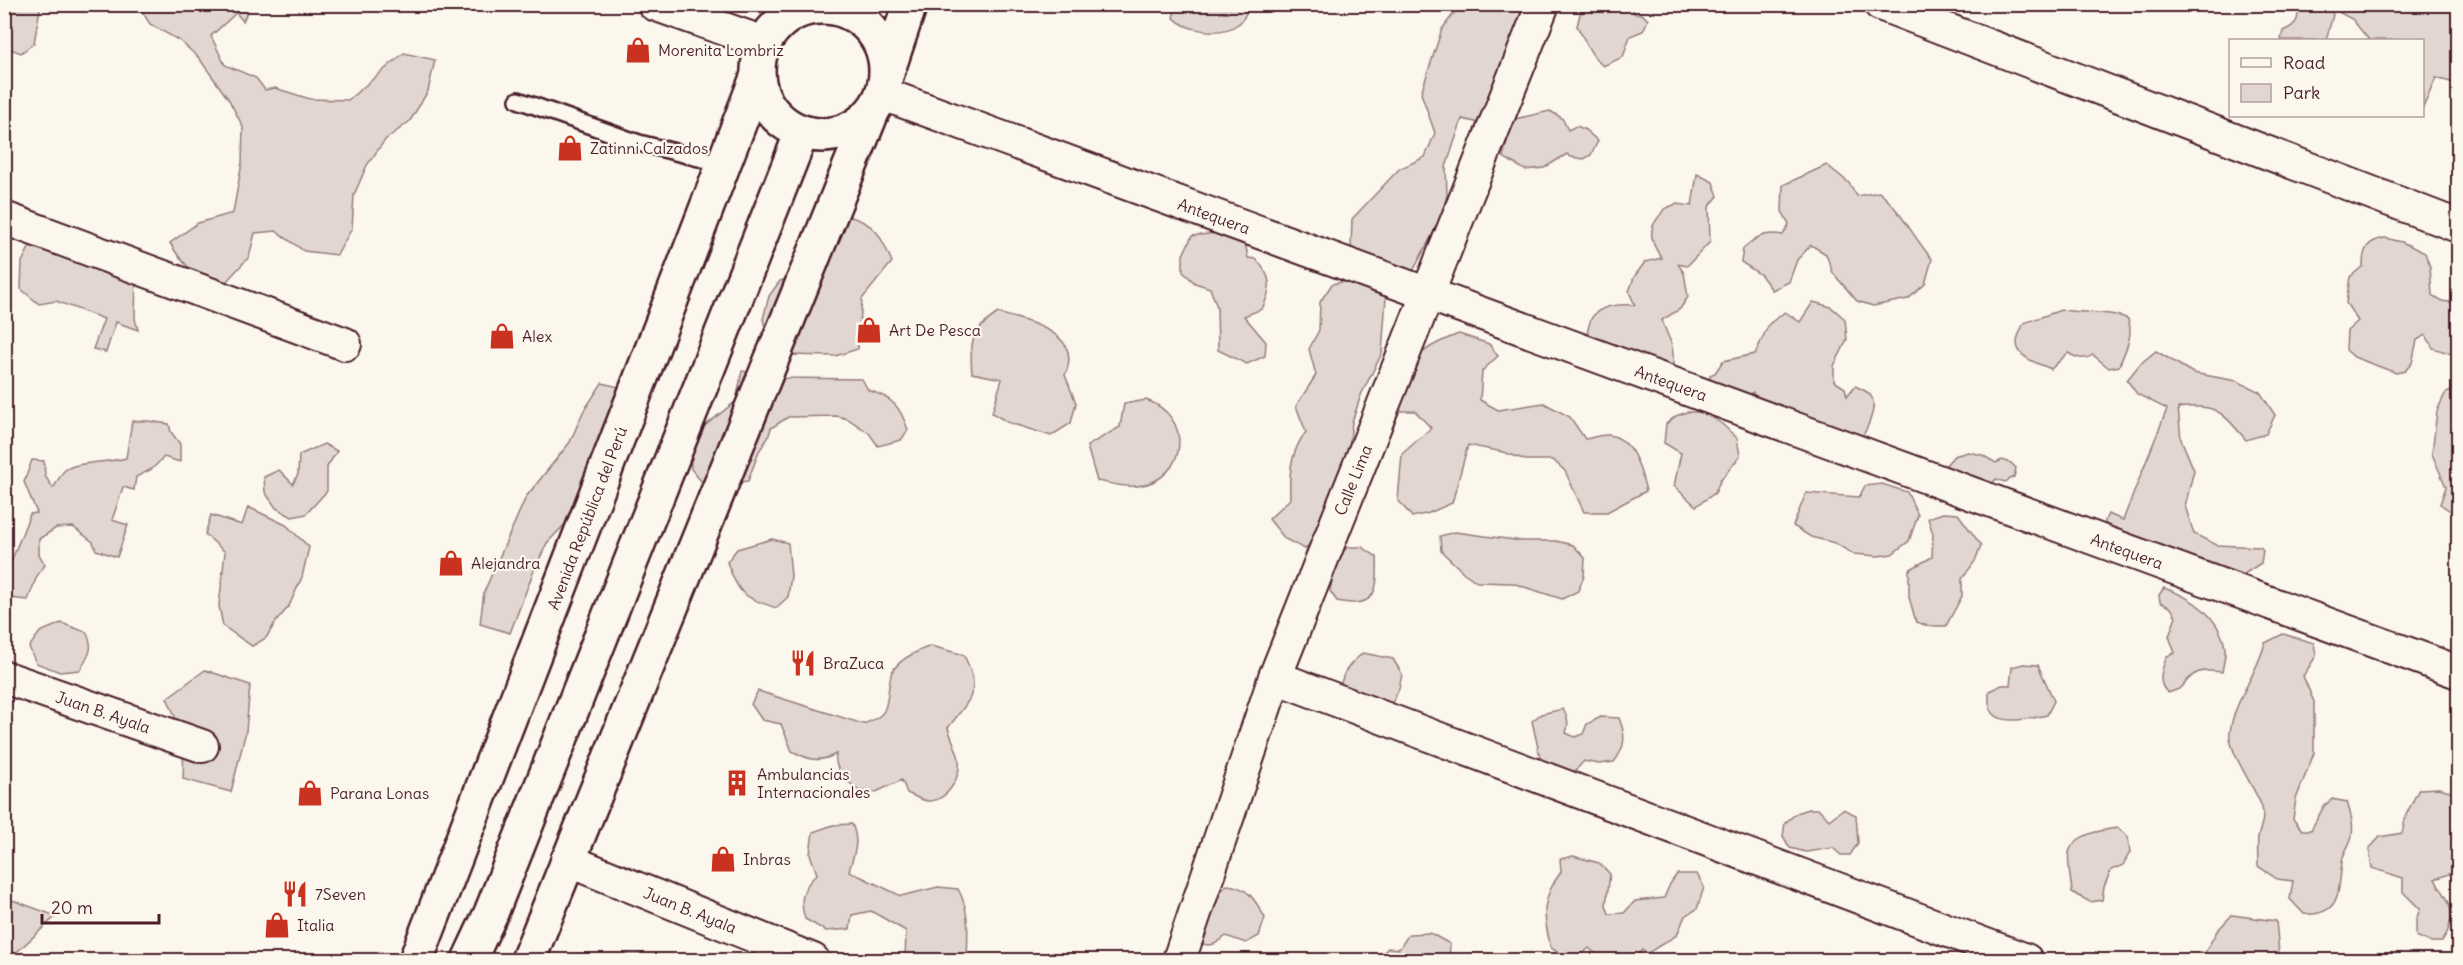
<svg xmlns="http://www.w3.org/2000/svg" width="2463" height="965" font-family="Delius,sans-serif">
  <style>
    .green { fill: #e2d7d0; stroke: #967b7e; stroke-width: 1.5 }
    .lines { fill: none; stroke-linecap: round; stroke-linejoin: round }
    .service-casing { stroke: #4a1f2b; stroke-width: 20 }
    .minor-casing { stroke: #4a1f2b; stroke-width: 36 }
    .tertiary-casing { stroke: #4a1f2b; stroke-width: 38 }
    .trunk-casing { stroke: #4a1f2b; stroke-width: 38 }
    .service { stroke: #fbf7ec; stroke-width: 15 }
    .minor { stroke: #fbf7ec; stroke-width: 32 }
    .tertiary { stroke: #fbf7ec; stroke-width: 33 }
    .trunk { stroke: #fbf7ec; stroke-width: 33 }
    .labels { text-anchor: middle; stroke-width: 4.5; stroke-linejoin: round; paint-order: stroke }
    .poi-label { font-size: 16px; fill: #4a1f2b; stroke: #fbf7ec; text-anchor: start }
    .street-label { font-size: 16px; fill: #4a1f2b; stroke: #fbf7ec }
  </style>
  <rect width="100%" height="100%" fill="#fbf7ec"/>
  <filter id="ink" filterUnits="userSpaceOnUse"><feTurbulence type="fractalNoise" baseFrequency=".0167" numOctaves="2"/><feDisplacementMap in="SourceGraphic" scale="12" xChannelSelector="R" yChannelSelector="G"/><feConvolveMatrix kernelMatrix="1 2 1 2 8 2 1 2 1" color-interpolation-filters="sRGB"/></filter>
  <g filter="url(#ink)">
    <!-- green -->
    <g class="green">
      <polygon points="5,4 39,5 40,9 34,43 21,53 5,47"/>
      <path d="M1190,4H1250V5C1246,11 1245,20 1238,24C1221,37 1186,31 1173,17L1177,6Z"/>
      <path d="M1589,4L1631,5L1635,14H1642L1648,20L1643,31L1630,36L1623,57L1603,66C1590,56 1586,41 1577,26L1580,14Z"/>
      <path d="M138,5H250L243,21L236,13L211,36L225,65L256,78L265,90L275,88L310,99L348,100L404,53L435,60L428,91L410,121L385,140L367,165L354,195L352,228L337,255L304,251L276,231L255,233L249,257L225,283C197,278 184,267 170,243L198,223L233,213L242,163L243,127L229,100L199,58L180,41L150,24Z"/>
      <polygon points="1460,5 1527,5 1484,124 1462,119 1446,167 1447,195 1440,220 1412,273 1351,249 1352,219 1399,169 1425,157 1435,133 1421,93 1442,29"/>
      <path d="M2298,5H2329L2333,15L2326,40H2281L2283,31C2297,25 2299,20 2298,5Z"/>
      <polygon points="2336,5 2458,5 2458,84 2436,78 2423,108 2422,40 2369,40 2352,19 2340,13"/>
      <polygon points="1550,111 1562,118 1568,130 1576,126 1584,129 1598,141 1591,155 1584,159 1571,157 1567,154 1544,168 1525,170 1503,157 1507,141 1505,131 1515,119"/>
      <path d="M1827,165L1849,183L1857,196L1879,192C1901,210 1913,237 1932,259L1925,284L1908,299L1873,306L1857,301L1833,273L1826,254L1811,245L1797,260L1789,282L1772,290L1761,275L1741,262L1743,249C1756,236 1765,232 1783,235L1789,224L1782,211L1783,185Z"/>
      <path d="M1697,174L1713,182L1718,196L1709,207L1710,242L1687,266L1678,264L1684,273L1688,297L1680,309L1662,320C1668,340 1674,340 1673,364L1650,384L1627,387L1585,343C1587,336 1588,326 1591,319C1599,304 1621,304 1635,305L1629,292L1634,277L1645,262L1662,258C1655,249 1649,237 1653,226C1656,219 1661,215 1664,209L1676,204L1692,206Z"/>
      <path d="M848,216C877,224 881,236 892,262L862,299L858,349L835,356L786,355L768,339L763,319L769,296L780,281L798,275L835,220Z"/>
      <path d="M1217,233L1235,238L1246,247L1248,258L1256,259C1272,277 1273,287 1262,309L1244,316L1266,342L1265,356L1247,364L1218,350L1217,307L1210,288L1195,283L1183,272V255L1192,236Z"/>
      <path d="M2385,238L2402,242L2425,253L2430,267L2432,295L2441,301L2458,303V356L2433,348L2426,335L2417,340L2412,363L2405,371L2396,373L2354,357L2346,350L2347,331L2358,321L2346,303L2350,277L2363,266C2363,249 2367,241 2385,238Z"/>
      <polygon points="32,242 136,273 135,319 138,330 116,322 106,352 93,349 104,319 56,301 39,304 21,289 22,262"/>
      <path d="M1357,279L1376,286L1386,297L1382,353L1361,395L1352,422L1345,486L1322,530L1305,549L1285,539L1269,519L1290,499C1289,475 1290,452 1306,432L1296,406L1316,375L1309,349L1319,330L1320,302L1332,284Z"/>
      <path d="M1813,302L1831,307L1845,319L1847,340L1834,366V381L1845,388L1847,396L1855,386C1861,389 1869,391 1872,398C1877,409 1866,432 1859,441L1756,408L1753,392L1746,397L1710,388V375L1715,373L1723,361L1755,354L1769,324L1785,312L1800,322Z"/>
      <path d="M2061,310C2082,313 2111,311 2128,319C2134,336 2125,351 2119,366L2109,368L2093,355C2084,361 2077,358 2068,353L2051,369C2040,364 2016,358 2017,342C2017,337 2021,329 2024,323Z"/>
      <path d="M998,313C1028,322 1084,332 1065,375L1076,403L1071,423L1051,436L1007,422L992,413L1002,379L972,373C969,342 972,330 998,313Z"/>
      <path d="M1459,334L1489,344L1498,356L1482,371L1480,400L1498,410L1544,403L1570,417L1585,439C1592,438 1602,434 1609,435C1634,439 1641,471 1646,491L1607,512H1584L1565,471L1553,460H1526L1503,452L1468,445L1452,503L1429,513L1412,517L1398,500L1402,454L1431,428L1415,411H1398C1401,398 1402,380 1408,369C1419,350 1440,341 1459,334Z"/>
      <path d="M2156,351L2193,373L2237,381L2260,392L2275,415L2266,434L2246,440C2222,412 2217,403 2178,408L2181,439L2194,470L2185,506L2194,534L2217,545L2260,547L2263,550L2261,563L2238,578L2221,568L2107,533L2105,520L2108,514L2123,520L2167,409L2137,394L2127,380L2140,364Z"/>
      <path d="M742,371L783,378L862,379L868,390C893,398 900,406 908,430L901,440L878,446L869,433L848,419L837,416L788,417L771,428L768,438L759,451L748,481L719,484L701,481L691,469L690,449L701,429L736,401Z"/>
      <polygon points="602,383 635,391 569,520 547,543 533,573 510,633 480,624 484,592 526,497 570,442 583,412"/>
      <polygon points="2458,387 2458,516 2440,504 2446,487 2432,454 2437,411 2445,394"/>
      <path d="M1146,400C1194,416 1188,479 1138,486C1126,488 1109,483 1097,481L1087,446L1120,427L1124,404Z"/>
      <polygon points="1687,412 1704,412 1722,424 1737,438 1740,456 1720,481 1715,493 1696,506 1674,486 1681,453 1664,443 1666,424 1676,416"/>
      <path d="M132,421H148L169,424L171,432L180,444V462L164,457L152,469L136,477L134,490L123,487L112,520L128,525L117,557L96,550L93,542L73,527L56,528L39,539V554L45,565L37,576L28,600L9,598L5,593V577L30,514L37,513L24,482L32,460L44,461L45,476L53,488C57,483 60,475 64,471C75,461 110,463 126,458Z"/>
      <polygon points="324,444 337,451 327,467 327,491 306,514 292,517 276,508 265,492 264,477 279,470 293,484 298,474 299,455"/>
      <polygon points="1968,452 1982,455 1996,463 2002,460 2011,463 2016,468 2014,477 2005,482 1996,479 1989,488 1943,468 1954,456"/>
      <polygon points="1882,484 1907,492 1918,515 1909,541 1892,554 1878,556 1853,554 1835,543 1811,537 1793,526 1806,493 1859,497 1865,486"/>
      <polygon points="248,507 286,525 309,547 302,577 289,606 275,623 266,638 252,646 223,626 219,606 225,552 205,534 211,515 242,525"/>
      <polygon points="1943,513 1958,514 1981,545 1975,561 1962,579 1962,596 1946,626 1928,626 1916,622 1909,597 1909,570 1932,557 1933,534 1928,518"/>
      <polygon points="1455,532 1522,541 1556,541 1573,545 1585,558 1584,576 1578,591 1562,599 1512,583 1477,582 1464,573 1441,551 1440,536"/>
      <path d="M772,539L788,543L791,576L788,597L776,608C743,596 739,596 727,562L737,549Z"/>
      <path d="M1348,547H1362L1377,557C1378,590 1377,610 1337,601L1330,591L1337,557Z"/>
      <path d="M2164,588C2192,597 2220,617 2225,648C2226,655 2223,665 2222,672C2213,671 2200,669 2192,676C2179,687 2189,686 2168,693C2156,683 2162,669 2167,656L2175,653L2169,636L2176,617L2171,608L2160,602L2159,595Z"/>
      <path d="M61,623L86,632C95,648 89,655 80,670L60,672L36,663L29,647L40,632Z"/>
      <path d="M2283,634L2314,643L2316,656L2303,676L2314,702V753L2296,799L2293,819L2302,830H2311L2324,806L2332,799L2347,802C2350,812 2354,824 2352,835C2351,844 2343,852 2342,862C2338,890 2342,916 2304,914L2290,899L2293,881L2277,879L2258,866C2258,857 2257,847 2258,838C2260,827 2265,820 2262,807C2256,789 2227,750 2230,732C2234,701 2257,674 2265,643Z"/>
      <path d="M931,646L964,655C982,693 971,697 948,728C951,737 955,746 958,755C963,773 950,800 929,801C922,801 914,796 907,793L902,780L876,792L859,791C847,781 833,770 836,754C819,763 809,760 792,751L781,724L762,720L751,704L758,691L863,724C887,716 886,710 889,686C890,682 890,676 892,672C899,659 917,651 931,646Z"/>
      <path d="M1363,653L1393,659L1402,674L1399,689L1390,707L1340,695C1340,674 1348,665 1363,653Z"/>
      <path d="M2023,664L2038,665L2054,701L2047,715C2033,718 1999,727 1991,710C1988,705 1989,697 1989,691L2002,685H2010L2012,667Z"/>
      <path d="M205,670L250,685L246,731L231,792L183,779C185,743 182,730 167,698Z"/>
      <path d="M1563,709C1568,718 1569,724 1566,733L1575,737L1583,734L1587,724L1601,717L1619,718C1626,735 1626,747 1614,762L1599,764L1584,761L1573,773L1541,761L1532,721L1541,714Z"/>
      <path d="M2439,788L2453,792L2458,821V871L2435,879C2438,886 2442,889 2445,895C2455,911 2451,928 2442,942H2430L2416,936V920L2420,909L2403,892V878L2372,868L2369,849L2380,837L2402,833L2406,815L2419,789Z"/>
      <polygon points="1809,809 1819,809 1829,820 1843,809 1856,815 1858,843 1850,855 1841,855 1833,848 1806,852 1790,848 1783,836 1785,823 1797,813"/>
      <path d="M852,824C860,842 854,854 849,871L901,896L938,887L958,889C970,910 968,934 967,958L971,960H905L906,931L871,911L852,915L850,929L826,931L805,919C799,899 802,888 817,874L810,854L813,832L833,825Z"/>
      <path d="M2118,828L2128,837L2130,852L2123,865L2111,870L2104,887L2102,900L2090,902L2072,892C2071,880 2067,864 2069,853C2073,834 2102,830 2118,828Z"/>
      <path d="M1573,856L1599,863L1610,874L1606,905L1609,914L1624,913L1635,901L1664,898L1670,884L1677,874H1697L1704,887L1697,909L1685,916L1677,935L1648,953L1642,950L1633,960C1614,961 1603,962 1589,948L1580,956L1567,958L1551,948C1543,915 1540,900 1561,872L1560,859Z"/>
      <path d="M1227,885C1249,887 1255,900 1265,918L1259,936L1246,943L1226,936C1217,943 1212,948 1200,943L1218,894Z"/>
      <polygon points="4,897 56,916 8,960 4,960"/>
      <polygon points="2232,915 2276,921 2279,953 2286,960 2201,960 2217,931"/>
      <polygon points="1430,933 1450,944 1449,960 1375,960 1388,948 1399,949 1409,934"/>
      <polygon points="2343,954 2348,960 2313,960 2320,955"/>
      <polygon points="594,955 644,955 651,960 590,960"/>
      <polygon points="710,957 760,957 768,960 706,960"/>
    </g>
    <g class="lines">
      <!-- service casing -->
      <g class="service-casing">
        <polyline id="service" points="518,100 639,143 723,164"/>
      </g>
      <!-- minor casing -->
      <g class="minor-casing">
        <g id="minor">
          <polyline points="654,4 764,43"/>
          <polyline points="1880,4 2458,226"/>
          <polyline points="883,94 2458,672"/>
          <polyline points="4,218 345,344"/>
          <polyline points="4,677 202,746"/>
          <polyline points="1275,677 2026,960"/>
          <polyline points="567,860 813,960"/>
          <polyline points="1179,960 1275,677 1543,4"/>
        </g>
      </g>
      <!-- tertiary casing -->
      <g class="tertiary-casing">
        <g id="tertiary">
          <polyline points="849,13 853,4"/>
          <polyline points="469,960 491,913 802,132"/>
        </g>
      </g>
      <!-- trunk casing -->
      <g class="trunk-casing">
        <g id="trunk">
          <circle cx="822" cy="71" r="64"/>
          <polyline points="887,73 910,4"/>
          <polyline points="416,960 758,75"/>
          <polyline points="528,960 872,112"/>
        </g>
      </g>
      <!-- service -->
      <use href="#service" class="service"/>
      <!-- minor -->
      <use href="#minor" class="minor"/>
      <!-- tertiary -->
      <use href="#tertiary" class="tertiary"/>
      <!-- trunk -->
      <use href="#trunk" class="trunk"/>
    </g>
  </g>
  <!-- icons -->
  <defs>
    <g id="shop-bare" transform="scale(2.07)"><path d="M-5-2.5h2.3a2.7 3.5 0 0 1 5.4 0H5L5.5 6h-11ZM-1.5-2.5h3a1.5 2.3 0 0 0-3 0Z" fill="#c8321e" stroke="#fbf7ec" stroke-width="2.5" paint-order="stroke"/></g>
    <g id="restaurant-bare" transform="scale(2.07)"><path d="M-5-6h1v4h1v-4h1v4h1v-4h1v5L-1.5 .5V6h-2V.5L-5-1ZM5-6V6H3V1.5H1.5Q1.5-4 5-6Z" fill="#c8321e" stroke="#fbf7ec" stroke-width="2.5" paint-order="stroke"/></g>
    <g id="building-bare" transform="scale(2.07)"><path d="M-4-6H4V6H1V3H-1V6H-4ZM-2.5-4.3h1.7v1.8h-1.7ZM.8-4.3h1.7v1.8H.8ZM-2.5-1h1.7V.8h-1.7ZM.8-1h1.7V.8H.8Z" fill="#c8321e" stroke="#fbf7ec" stroke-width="2.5" paint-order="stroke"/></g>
  </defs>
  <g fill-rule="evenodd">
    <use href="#shop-bare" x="638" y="50"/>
    <use href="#shop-bare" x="570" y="148"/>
    <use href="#shop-bare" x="869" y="330"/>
    <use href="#shop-bare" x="502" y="336"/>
    <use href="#shop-bare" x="451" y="563"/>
    <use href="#restaurant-bare" x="803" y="663"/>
    <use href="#building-bare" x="737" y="783"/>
    <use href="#shop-bare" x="310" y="793"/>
    <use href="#shop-bare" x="723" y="859"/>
    <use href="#restaurant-bare" x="295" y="894"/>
    <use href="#shop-bare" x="277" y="925"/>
  </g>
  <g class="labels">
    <!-- poi labels -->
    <g class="poi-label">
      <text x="658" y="56">Morenita Lombriz</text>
      <text x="590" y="154">Zatinni Calzados</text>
      <text x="889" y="336">Art De Pesca</text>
      <text x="522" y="342">Alex</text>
      <text x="471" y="569">Alejandra</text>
      <text x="823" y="669">BraZuca</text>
      <text x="757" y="780">Ambulancias<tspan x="757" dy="18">Internacionales</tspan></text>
      <text x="330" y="799">Parana Lonas</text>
      <text x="743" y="865">Inbras</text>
      <text x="315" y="900">7Seven</text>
      <text x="297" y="931">Italia</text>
    </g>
    <!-- street labels -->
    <g class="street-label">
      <text transform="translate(1214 216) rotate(20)" y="6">Antequera</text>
      <text transform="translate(1671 383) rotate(20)" y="6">Antequera</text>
      <text transform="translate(1353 480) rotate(-68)" y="6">Calle Lima</text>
      <text transform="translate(587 518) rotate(-69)" y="6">Avenida República del Perú</text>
      <text transform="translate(2127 551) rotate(20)" y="6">Antequera</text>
      <text transform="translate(103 712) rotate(19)" y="6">Juan B. Ayala</text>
      <text transform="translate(690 910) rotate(22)" y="6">Juan B. Ayala</text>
    </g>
  </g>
  <!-- margin -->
  <rect width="2463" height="965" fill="none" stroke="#fbf7ec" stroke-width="24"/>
  <rect x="12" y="12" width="2439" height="941" fill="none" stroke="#4a1f2b" stroke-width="2" filter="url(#ink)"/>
  <!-- legend -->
  <rect x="2229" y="39" width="195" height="78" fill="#fbf7ec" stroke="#b4a19f" stroke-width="1.5"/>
  <rect x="2241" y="58" width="30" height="9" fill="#fbf7ec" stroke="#b4a19f" stroke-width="1.5"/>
  <text x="2283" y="69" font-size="18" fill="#4a1f2b">Road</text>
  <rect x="2241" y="84" width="30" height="18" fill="#e2d7d0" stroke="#b4a19f" stroke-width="1.5"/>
  <text x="2283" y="99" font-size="18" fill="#4a1f2b">Park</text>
  <!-- scale -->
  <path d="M42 914v9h117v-9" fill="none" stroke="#4a1f2b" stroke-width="3"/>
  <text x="51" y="914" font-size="18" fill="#4a1f2b" stroke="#fbf7ec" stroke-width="4.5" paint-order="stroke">20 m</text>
</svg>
